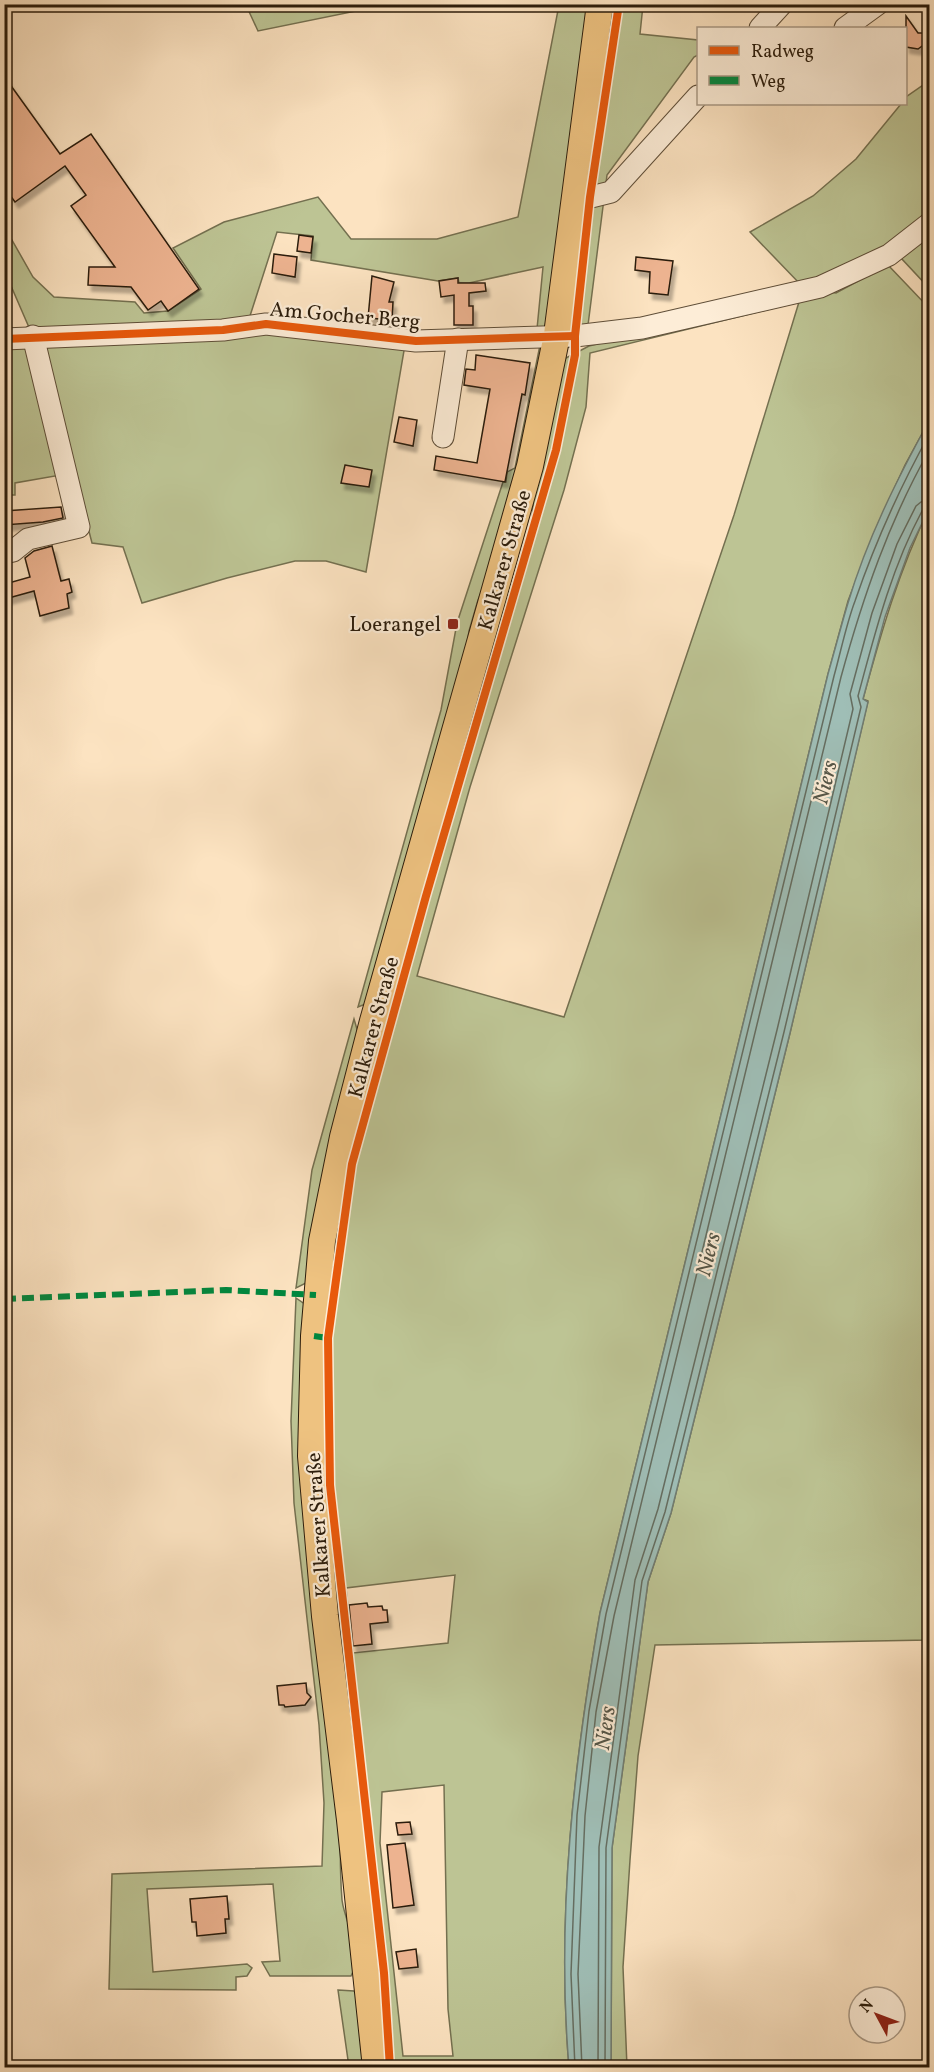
<svg xmlns="http://www.w3.org/2000/svg" width="934" height="2072" font-family="Vollkorn,serif">
  <style>
    .green { fill: #bdc494; stroke: #747050; stroke-width: 1.5; fill-rule: evenodd }
    .water { fill: #9fbeb6; stroke: #717d72; stroke-width: 1.5 }
    .lines { fill: none; stroke-linecap: round; stroke-linejoin: round }
    .shore { stroke: #656d60; stroke-width: 1.5 }
    .building { fill: #edb390; stroke: #2b1c0b; stroke-width: 1.5; filter: url(#shadow) }
    .minor-casing { stroke: #5f4e38; stroke-width: 23 }
    .major-casing { stroke: #2b1c0b; stroke-width: 28 }
    .minor { stroke: #fdedd7; stroke-width: 21 }
    .major { stroke: #eec280; stroke-width: 26 }
    .quiet { stroke: #00873e; stroke-width: 6; stroke-dasharray: 12 6; stroke-linecap: butt }
    .cycleway-casing { stroke: #fdedd7; stroke-width: 11 }
    .cycleway { stroke: #e8590c; stroke-width: 8 }
    .poi-dot { fill: #8f2418; stroke: #fdedd7; stroke-width: 2 }
    .labels { text-anchor: middle; stroke-width: 4.5; stroke-linejoin: round; paint-order: stroke }
    .street-label { font-size: 21px; fill: #2b1c0b; stroke: #fdedd7 }
    .poi-label { font-size: 21px; fill: #2b1c0b; stroke: #fdedd7; text-anchor: end }
    .water-label { font-size: 22px; font-style: italic; fill: #545547; stroke: #fdedd7 }
  </style>
  <defs>
    <filter id="shadow"><feDropShadow dx="3.5" dy="6" stdDeviation="1.5" flood-color="#0004"/></filter>
  </defs>
  <rect width="100%" height="100%" fill="#fce3c1"/>
  <filter id="stains"><feTurbulence type="fractalNoise" baseFrequency=".00333" numOctaves="4"/><feColorMatrix values="0 0 0 0 .2 0 0 0 0 .09 0 0 0 0 .02 0 0 0 .5 -.17"/></filter>
  <radialGradient id="worn" r=".72"><stop offset=".6" stop-color="#630" stop-opacity="0"/><stop offset="1" stop-color="#630" stop-opacity=".3"/></radialGradient>
  <!-- green -->
  <g class="green">
    <polygon points="365,5 366,9 258,31 246,5"/>
    <polygon points="559,5 591,5 545,328 537,329 543,267 469,283 459,283 458,278 438,281 311,260 313,236 277,232 249,319 31,332 5,272 4,226 33,277 54,297 135,302 144,313 168,311 201,289 173,248 224,222 318,197 351,239 437,239 518,217"/>
    <polygon points="611,5 643,5 640,34 698,40 698,55 694,57 607,175 587,333 568,325"/>
    <polygon points="929,81 929,210 890,244 830,275 800,284 750,232 813,196 856,159 901,104 906,104 906,97"/>
    <polygon points="929,234 929,288 901,258"/>
    <path d="M888,265L929,308V421L905,465L874,533L848,601L828,674L600,1613C574,1763 556,1915 569,2067L385,2068L361,1823L363,1778L359,1737L346,1701L322,1459L329,1271L343,1179L370,1075L502,612L517,578L531,530L534,493L562,360L589,346L727,311L821,291L836,293ZM799,302L734,515L564,1017L417,976L470,787L564,490L586,407L590,353ZM455,1575L448,1643L353,1653L346,1588ZM444,1785L448,2009L453,2056H403L380,1843L382,1792Z"/>
    <polygon points="268,330 405,345 366,572 326,561 295,561 227,578 142,603 123,547 92,543 40,340"/>
    <polygon points="29,341 61,475 15,483 15,495 5,495 5,342"/>
    <polygon points="540,345 544,355 497,555 478,600 469,631 462,678 368,1003 358,1007 441,710 457,623 503,482 506,482 507,472 515,468"/>
    <path d="M929,509V1640L655,1645L638,1756L630,1860L623,1967L627,2067L611,2068L612,1848L648,1582L671,1513L790,1033L868,701L863,699C881,633 899,570 929,509Z"/>
    <polygon points="354,1019 359,1036 308,1282 296,1288 312,1170"/>
    <path d="M296,1298L306,1305L341,1822C340,1848 340,1874 342,1900C345,1925 365,1951 351,1976H270L262,1962L280,1961L273,1884L147,1889L153,1972L247,1964L252,1968L247,1976L236,1977V1990L109,1989L112,1874L322,1866L324,1803L319,1725L294,1503L291,1421Z"/>
    <polygon points="338,1990 354,1991 360,1999 365,2067 349,2067"/>
  </g>
  <!-- water -->
  <path class="water" d="M929,421V509L910,548L885,617L863,699L868,702L790,1033L671,1513L648,1582L612,1848L611,2067H569C556,1915 574,1763 600,1613L828,674C835,650 841,626 848,603C867,539 897,479 929,421Z"/>
  <g class="lines">
    <!-- shore -->
    <g class="shore">
      <path d="M575,2068L571,1974L577,1815L589,1711L606,1614L834,676C841,651 846,625 855,601C875,543 900,487 930,433"/>
      <path d="M582,2068L578,1974L585,1816L596,1712L614,1616L841,677C863,597 889,521 930,449"/>
      <polyline points="598,2068 599,1847 635,1580 658,1509 777,1030 853,709 850,694 872,613 897,544 916,506 921,502 930,500"/>
      <path d="M605,2068L606,1848L642,1581L665,1512L784,1032L861,707L858,696C875,633 891,569 922,511L930,508"/>
    </g>
  </g>
  <!-- building -->
  <g class="building">
    <polygon points="906,16 918,33 922,33 929,41 918,49 906,47"/>
    <polygon points="4,76 60,154 91,134 199,289 168,311 161,301 148,310 131,287 88,285 89,267 115,267 71,206 86,195 65,166 15,202 4,187"/>
    <polygon points="299,235 313,237 311,253 297,251"/>
    <polygon points="274,254 297,257 295,277 272,273"/>
    <polygon points="636,257 673,261 668,295 649,293 650,272 635,270"/>
    <polygon points="372,276 394,282 389,302 393,302 392,320 368,318"/>
    <polygon points="458,278 458,283 485,283 486,291 469,293 469,306 473,306 473,325 454,325 454,295 441,297 439,281"/>
    <polygon points="476,355 530,363 525,395 522,394 505,482 434,470 436,456 477,463 490,389 464,385 466,369 475,370"/>
    <polygon points="399,417 417,420 413,446 394,442"/>
    <polygon points="345,465 372,470 369,487 341,483"/>
    <polygon points="61,507 63,518 43,522 4,525 4,511"/>
    <polygon points="52,546 61,581 69,579 72,592 67,594 69,608 40,616 34,591 5,599 5,584 30,577 25,558 34,551"/>
    <polygon points="367,1603 368,1607 382,1606 383,1610 387,1610 388,1622 370,1624 372,1644 353,1646 349,1605"/>
    <polygon points="306,1683 307,1693 311,1697 305,1705 285,1707 284,1705 279,1705 277,1686"/>
    <polygon points="410,1822 412,1834 398,1835 396,1823"/>
    <polygon points="405,1843 414,1905 393,1908 387,1845"/>
    <polygon points="227,1896 229,1919 225,1919 226,1933 197,1936 196,1922 192,1922 190,1899"/>
    <polygon points="416,1949 418,1967 399,1969 396,1952"/>
  </g>
  <g class="lines">
    <!-- minor casing -->
    <g class="minor-casing">
      <g id="minor">
        <polyline points="760,28 782,4"/>
        <polyline points="845,28 878,4"/>
        <polyline points="575,201 611,192 698,96"/>
        <polyline points="4,339 223,330 266,324 416,341 575,336 642,328 820,287 889,255 930,223"/>
        <polyline points="443,437 458,339"/>
        <polyline points="4,553 13,551 28,539 79,527 33,336"/>
      </g>
    </g>
    <!-- major casing -->
    <g class="major-casing">
      <polyline id="major" points="376,2068 350,1820 325,1616 311,1456 314,1336 322,1241 343,1137 373,1021 530,466 557,335 600,4"/>
    </g>
    <!-- minor -->
    <use href="#minor" class="minor"/>
    <!-- major -->
    <use href="#major" class="major"/>
    <!-- quiet -->
    <g class="quiet">
      <polyline points="4,1299 226,1290 316,1295"/>
      <polyline points="314,1336 328,1338"/>
    </g>
    <!-- cycleway casing -->
    <g class="cycleway-casing">
      <g id="cycleway">
        <polyline points="4,339 223,330 266,324 416,341 575,336"/>
        <polyline points="390,2068 384,1973 330,1485 328,1338 352,1164 426,896 556,450 575,355 575,336 590,197 619,4"/>
      </g>
    </g>
    <!-- cycleway -->
    <use href="#cycleway" class="cycleway"/>
  </g>
  <!-- markers -->
  <rect class="poi-dot" x="447" y="618" width="12" height="12" rx="3"/>
  <g class="labels">
    <!-- street labels -->
    <g class="street-label">
      <text transform="translate(345 315) rotate(5)" y="7">Am Gocher Berg</text>
      <text transform="translate(504 560) rotate(-74)" y="7">Kalkarer Straße</text>
      <text transform="translate(373 1027) rotate(-75)" y="7">Kalkarer Straße</text>
      <text transform="translate(318 1525) rotate(-94)" y="7">Kalkarer Straße</text>
    </g>
    <!-- poi labels -->
    <g class="poi-label">
      <text x="441" y="631">Loerangel</text>
    </g>
    <!-- water labels -->
    <g class="water-label">
      <text transform="translate(824 782) rotate(-77)" y="8">Niers</text>
      <text transform="translate(707 1254) rotate(-76)" y="8">Niers</text>
      <text transform="translate(604 1728) rotate(-82)" y="8">Niers</text>
    </g>
  </g>
  <!-- margin -->
  <rect width="934" height="2072" fill="none" stroke="#fce3c1" stroke-width="24"/>
  <rect x="6" y="6" width="922" height="2060" fill="none" stroke="#2b1c0b" stroke-width="3"/>
  <rect x="12" y="12" width="910" height="2048" fill="none" stroke="#2b1c0b" stroke-width="1.5"/>
  <!-- legend -->
  <rect x="697" y="27" width="210" height="78" fill="#fdedd7" stroke="#a99985" stroke-width="1.5"/>
  <rect x="709" y="46" width="30" height="9" fill="#e8590c" stroke="#a99985" stroke-width="1.5"/>
  <text x="751" y="57" font-size="18" fill="#2b1c0b">Radweg</text>
  <rect x="709" y="76" width="30" height="9" fill="#00873e" stroke="#a99985" stroke-width="1.5"/>
  <text x="751" y="87" font-size="18" fill="#2b1c0b">Weg</text>
  <!-- north arrow -->
  <g transform="translate(877 2015) rotate(311)"><circle r="28" fill="#fdedd7" stroke="#a99985" stroke-width="1.5"/>
  <path d="M0-4.5L10 22L0 15L-10 22Z" fill="#8f2418"/>
  <text y="-9" font-size="16" font-weight="bold" text-anchor="middle" fill="#2b1c0b">N</text>
  </g>
  <rect width="100%" height="100%" filter="url(#stains)"/>
  <rect width="100%" height="100%" fill="url(#worn)"/>
</svg>
